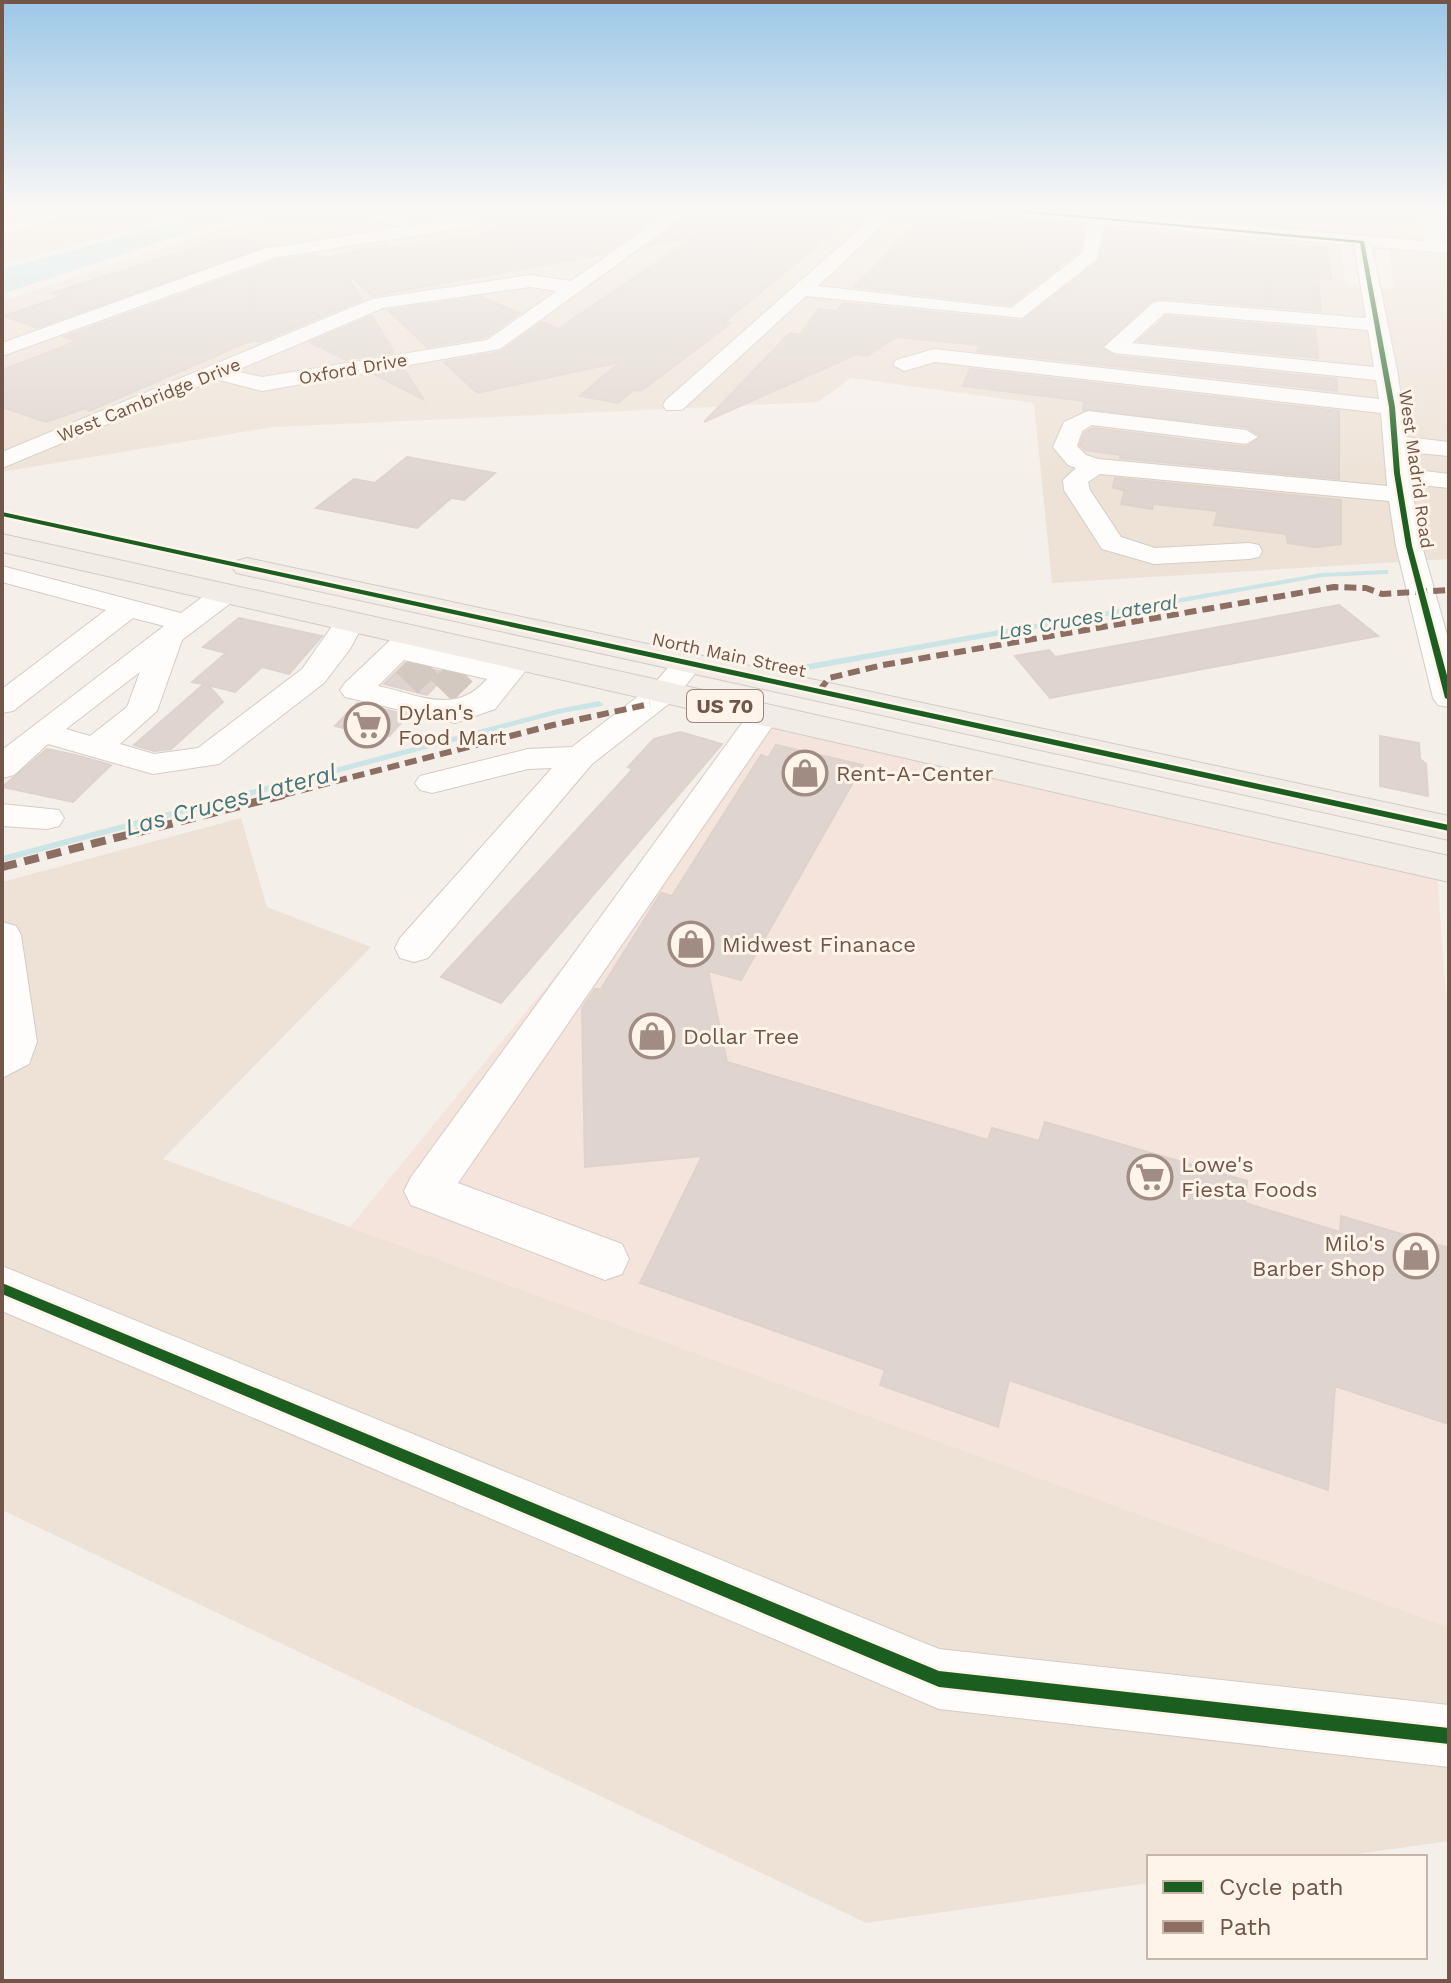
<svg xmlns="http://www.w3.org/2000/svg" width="1451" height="1983" font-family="'Work Sans',sans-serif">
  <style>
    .residential { fill: #eee2d6 }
    .commercial { fill: #f5e4dc }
    .water { fill: #cbe4e6 }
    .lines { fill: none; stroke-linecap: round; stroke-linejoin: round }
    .stream { fill: #cbe4e6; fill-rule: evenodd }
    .building { fill: #dfd5ce; stroke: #ded2cb; stroke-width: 2 }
    .minor-tunnel { stroke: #d4c9c1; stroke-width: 30; stroke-dasharray: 30 15; stroke-linecap: butt }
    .minor-casing { stroke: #d4ccc6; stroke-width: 2 }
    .major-casing { stroke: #d4cbc5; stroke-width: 2 }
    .minor { fill: #fefdfc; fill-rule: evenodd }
    .major { fill: #f1ece5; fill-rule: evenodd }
    .quiet-far1 { stroke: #8d6e63; stroke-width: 6; stroke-dasharray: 12 6; stroke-linecap: butt }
    .quiet { stroke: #8d6e63; stroke-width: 8; stroke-dasharray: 15 8; stroke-linecap: butt }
    .cycleway-casing { stroke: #fef4e9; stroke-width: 5 }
    .cycleway { fill: #1b5e20; fill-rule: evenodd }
    .labels { text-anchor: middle; stroke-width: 6; stroke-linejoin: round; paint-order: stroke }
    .far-street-label { font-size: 18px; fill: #72564a; stroke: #fef4e9 }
    .far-water-label { font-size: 20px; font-style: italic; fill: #42777e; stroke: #fef4e9 }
    .shield { fill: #fef4e9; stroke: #9c857a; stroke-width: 2 }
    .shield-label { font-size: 20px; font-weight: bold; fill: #72564a }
    .poi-label { font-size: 22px; fill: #72564a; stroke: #fef4e9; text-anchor: start }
    .water-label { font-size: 24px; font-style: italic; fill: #42777e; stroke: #fef4e9 }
  </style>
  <rect width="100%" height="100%" fill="#f5efe9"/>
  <!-- residential -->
  <g class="residential">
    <polygon points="2,208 209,208 2,265"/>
    <polygon points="295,208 903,208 1340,245 1346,284 1394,289 1390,250 1449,255 1449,559 1052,583 1034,403 851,378 818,402 273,427 2,472 2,301 254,218 297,212"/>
    <polygon points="1054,208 1415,208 1422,240 1278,228"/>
    <polygon points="241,818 267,907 371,947 163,1159 1449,1627 1449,1841 1336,1857 1149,1857 1149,1883 866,1923 2,1510 2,882"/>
  </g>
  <!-- commercial -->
  <polygon class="commercial" points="763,722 1437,878 1449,1031 1449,1627 350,1227"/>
  <!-- water -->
  <polygon class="water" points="226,214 234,217 2,294 2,269 198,216"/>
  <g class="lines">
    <!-- stream -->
    <g class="stream">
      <polygon points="1385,570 1388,570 1388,574 1322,577 791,673 787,670 791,667 1322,573"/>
      <polygon points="599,701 603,704 602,706 562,713 2,862 2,856 558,709"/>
    </g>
  </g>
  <!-- building -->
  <g class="building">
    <polygon points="523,208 670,208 604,254 372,296 350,276 348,277 362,300 260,342 253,340 238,346 89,411 86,408 46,422 2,407 2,370 78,341 64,337 274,261 312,255 324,258 389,244 382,249 477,237 492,231"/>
    <polygon points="698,208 863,208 724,322 731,323 641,391 633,390 618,403 580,396 620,362 477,393 444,362 501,352 542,322 558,329 694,237 648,246"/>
    <polygon points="1169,208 1256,213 1256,216 1270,217 1270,225 1168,216"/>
    <polygon points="926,215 996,223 997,218 1084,226 1079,251 1010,305 854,287"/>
    <polygon points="1107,230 1327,248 1331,279 1318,278 1321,311 1159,298 1151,301 1101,347 1114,356 1336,379 1337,391 977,351 979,345 896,337 867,356 857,354 704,422 790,333 800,335 819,309 837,311 843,303 1022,321 1099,261"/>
    <polygon points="226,237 273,244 36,328 4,316 63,296 53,293"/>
    <polygon points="480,297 520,313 486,337 427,347 388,310"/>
    <polygon points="372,316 394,352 346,360 310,342"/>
    <polygon points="1166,316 1315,329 1318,358 1139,341"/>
    <polygon points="404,369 423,399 374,374"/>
    <polygon points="970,369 1339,411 1339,479 1120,458 1121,455 1085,450 1080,445 1084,433 1093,428 1246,447 1261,436 1246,427 1083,410 1084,401 963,386"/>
    <polygon points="407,457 495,473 464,500 451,498 417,528 316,508 354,479 375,483"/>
    <polygon points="1115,478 1341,500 1341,544 1316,547 1288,543 1286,534 1214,525 1218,511 1153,504 1152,509 1121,504 1125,491 1113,487"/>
    <polygon points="1339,605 1378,636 1050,698 1015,656 1049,650 1055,657"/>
    <polygon points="239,618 322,636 289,674 262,667 235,692 208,685 223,702 171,749 154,751 134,745 204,684 192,682 226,653 203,647"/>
    <polygon points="405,663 448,673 427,695 384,684"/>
    <polygon points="357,703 408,715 389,736 381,737 335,726"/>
    <polygon points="680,732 722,744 501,1003 441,977 633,769 628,767 654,739"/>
    <polygon points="1380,736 1419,743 1420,759 1426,764 1428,796 1380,786"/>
    <polygon points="776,745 863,765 741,980 708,971 727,1062 988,1140 992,1128 1039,1141 1045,1122 1247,1181 1245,1203 1340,1232 1341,1216 1446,1247 1446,1423 1335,1386 1328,1490 1009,1380 998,1427 880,1385 885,1370 640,1283 702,1156 585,1167 582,1008 595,989 601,989 661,893 672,896 761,755 768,758"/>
    <polygon points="47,749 75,755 111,765 73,802 2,787"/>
  </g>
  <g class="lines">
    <!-- minor-tunnel -->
    <g class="minor-tunnel">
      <polyline points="407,683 427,663"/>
      <polyline points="442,691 462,671"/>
    </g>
    <!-- minor casing -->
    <g class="minor-casing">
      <g id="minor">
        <polygon points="66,208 94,208 2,235 2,225"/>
        <polygon points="335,208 365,208 410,219 411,226 464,218 478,208 498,208 469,227 273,258 2,356 2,343 263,249 401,227"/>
        <path d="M676,208H695L500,349L262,391L216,379L2,468V452L372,299L530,275L571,281ZM530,287L557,291L487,340L262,377L235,371L383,308Z"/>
        <path d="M883,208H901L818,286L1011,308L1082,253L1088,223L976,213L968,208H1039L1424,241L1420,208H1436L1442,242L1449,243V253L1372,247L1398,375L1406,437L1449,442V456L1407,452L1409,469L1449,474V488L1411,484L1422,546L1449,642V707L1438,705L1433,698L1396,546L1389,501L1100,474L1088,482L1090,490L1121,537L1155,548L1249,543L1259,545L1262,551L1259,557L1249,559L1154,564L1102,549L1064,490L1063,480L1076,468L1068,465L1053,447L1064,422L1088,411L1246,430L1258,437L1246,444L1092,425L1082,431L1077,446L1086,455L1098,459L1387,486L1381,413L935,362L904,371L893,365L896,360L934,349L1379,399L1376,380L1114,353L1104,347L1153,303L1160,301L1366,318L1354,245L1105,224L1097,259L1022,318L806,296L682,410H666L663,405L666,400ZM1165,313L1368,330L1374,367L1132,343Z"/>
        <path d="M2,566L181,613L216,587H236L240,593L236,599L182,640L157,711L120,744L154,754L198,748L302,669L340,615H360L365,621L350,649L324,683L219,764L153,774L48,744L14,775L2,778V750L164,626L133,618L13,711L2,713V689L106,610L2,582ZM140,672L127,707L90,736L66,729Z"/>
        <path d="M412,626L422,629L427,635L418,645L500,664C510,652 515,649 531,653L535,659L495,709L455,723L345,697L340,690L345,683L402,629ZM404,660L487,679C455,716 420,695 378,686Z"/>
        <polygon points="689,653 700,656 704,662 675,699 592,764 428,958 414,962 400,958 395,948 400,938 552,768 528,769 432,793 420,790 415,783 420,776 528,749 572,747 653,685 678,656"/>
        <polygon points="764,705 775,708 780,715 458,1183 622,1244 629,1259 622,1274 605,1280 411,1205 404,1191 411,1177 753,708"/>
        <polygon points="2,804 59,810 64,818 59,826 47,829 2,826"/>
        <polygon points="2,922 16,926 21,935 37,1042 29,1064 2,1078"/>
        <polygon points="2,1266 939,1649 1449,1705 1449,1767 939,1709 2,1311"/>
      </g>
    </g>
    <!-- major casing -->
    <g class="major-casing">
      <g id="major">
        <polygon points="2,534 1449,856 1449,882 2,552"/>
        <polygon points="247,558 1449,816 1449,840 236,573 232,567 236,561"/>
      </g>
    </g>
    <!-- minor -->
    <use href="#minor" class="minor"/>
    <!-- major -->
    <use href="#major" class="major"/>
    <!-- quiet-far1 -->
    <g class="quiet-far1">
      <polyline points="819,691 829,678 883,665 1334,587 1366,588 1382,594 1449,590"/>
      <polyline points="283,795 553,725 650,704"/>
    </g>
    <!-- quiet -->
    <polyline class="quiet" points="2,867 291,793"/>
    <!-- cycleway casing -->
    <g class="cycleway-casing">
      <g id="cycleway">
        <polygon points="974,208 993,208 1364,241 1395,407 1400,473 1412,546 1449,683 1449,700 1445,698 1406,546 1394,473 1389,407 1360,243"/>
        <polygon points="2,512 1449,825 1449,831 2,516"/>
        <polygon points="2,1283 939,1671 1449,1728 1449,1744 939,1687 2,1294"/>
      </g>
    </g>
    <!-- cycleway -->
    <use href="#cycleway" class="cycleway"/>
  </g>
  <!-- sky -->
  <linearGradient id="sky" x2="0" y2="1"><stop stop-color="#9cc7e7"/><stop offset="0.43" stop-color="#faf8f5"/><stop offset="1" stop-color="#faf8f5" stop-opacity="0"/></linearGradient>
  <rect width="1451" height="486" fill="url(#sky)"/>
  <!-- icons -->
  <defs>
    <g id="supermarket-ring" transform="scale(2.3)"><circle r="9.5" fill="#fef4e9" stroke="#a08c82" stroke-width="1.5"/><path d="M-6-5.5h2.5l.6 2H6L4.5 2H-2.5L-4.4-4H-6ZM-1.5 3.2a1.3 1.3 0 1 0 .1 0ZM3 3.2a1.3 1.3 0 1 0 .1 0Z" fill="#a08c82"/></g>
    <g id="shop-ring" transform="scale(2.3)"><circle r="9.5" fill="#fef4e9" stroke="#a08c82" stroke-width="1.5"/><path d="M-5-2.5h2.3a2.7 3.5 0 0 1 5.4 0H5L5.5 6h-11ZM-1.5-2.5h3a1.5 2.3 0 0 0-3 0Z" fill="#a08c82"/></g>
  </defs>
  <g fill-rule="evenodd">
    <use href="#supermarket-ring" x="367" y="725"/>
    <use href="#shop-ring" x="805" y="773"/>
    <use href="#shop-ring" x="691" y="944"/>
    <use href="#shop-ring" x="652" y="1036"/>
    <use href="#supermarket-ring" x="1150" y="1177"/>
    <use href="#shop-ring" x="1416" y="1256"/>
  </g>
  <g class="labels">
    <!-- far-street labels -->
    <g class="far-street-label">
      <text transform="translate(353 369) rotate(-10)" y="6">Oxford Drive</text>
      <text transform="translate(149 400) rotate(-22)" y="6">West Cambridge Drive</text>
      <text transform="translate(1416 469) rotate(82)" y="6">West Madrid Road</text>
      <text transform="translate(729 655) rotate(12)" y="6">North Main Street</text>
    </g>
    <!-- far-water labels -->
    <g class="far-water-label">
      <text transform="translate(1088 617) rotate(-10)" y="7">Las Cruces Lateral</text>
    </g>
    <!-- shield labels -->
    <rect class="shield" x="687" y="690" width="76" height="32" rx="6"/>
    <g class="shield-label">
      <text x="725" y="713">US 70</text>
    </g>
    <!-- poi labels -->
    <g class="poi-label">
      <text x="398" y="720">Dylan's<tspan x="398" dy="25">Food Mart</tspan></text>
      <text x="836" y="781">Rent-A-Center</text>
      <text x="722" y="952">Midwest Finanace</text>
      <text x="683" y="1044">Dollar Tree</text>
      <text x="1181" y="1172">Lowe's<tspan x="1181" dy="25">Fiesta Foods</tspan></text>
      <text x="1385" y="1251" text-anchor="end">Milo's<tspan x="1385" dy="25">Barber Shop</tspan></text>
    </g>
    <!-- water labels -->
    <g class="water-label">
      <text transform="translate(231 800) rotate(-15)" y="8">Las Cruces Lateral</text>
    </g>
  </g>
  <!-- border -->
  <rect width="1451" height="1983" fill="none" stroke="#72564a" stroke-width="8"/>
  <!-- legend -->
  <rect x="1147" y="1855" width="280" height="104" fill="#fef4e9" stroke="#c6b5a9" stroke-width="2"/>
  <rect x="1163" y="1881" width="40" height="12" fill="#1b5e20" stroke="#c6b5a9" stroke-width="2"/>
  <text x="1219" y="1895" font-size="24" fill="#72564a">Cycle path</text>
  <rect x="1163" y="1921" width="40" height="12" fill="#8d6e63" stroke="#c6b5a9" stroke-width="2"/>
  <text x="1219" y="1935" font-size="24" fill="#72564a">Path</text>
</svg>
